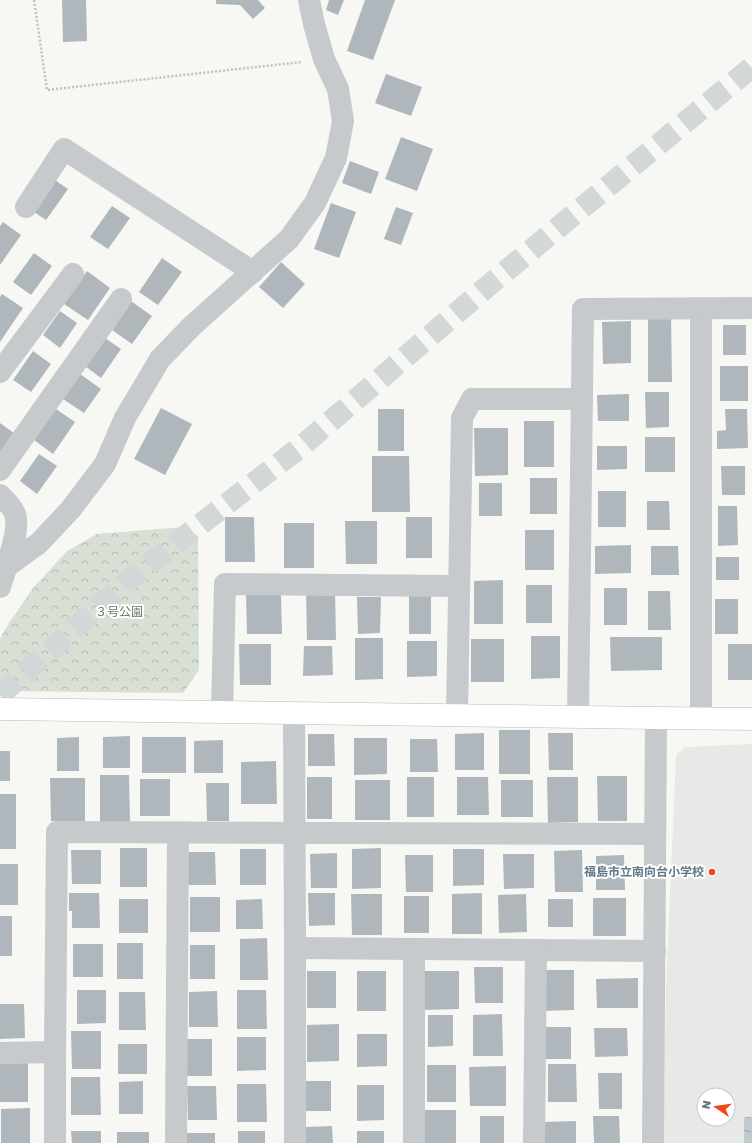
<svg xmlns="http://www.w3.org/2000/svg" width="752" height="1143" font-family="'Golos Text','Noto Sans JP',sans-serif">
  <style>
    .built { fill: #e8e9e7; fill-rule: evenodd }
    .park { fill: url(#park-crowns) }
    .water { fill: url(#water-ripples) }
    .building { fill: #afb7bd }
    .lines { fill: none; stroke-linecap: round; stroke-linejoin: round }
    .highway-tunnel { stroke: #d2d7d8; stroke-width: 22; stroke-dasharray: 22 11; stroke-linecap: butt }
    .secondary-casing { stroke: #b6bcc0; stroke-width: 23 }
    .path { stroke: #bfc2c4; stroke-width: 2.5; stroke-dasharray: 2 2; stroke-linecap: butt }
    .street { stroke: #c6cacd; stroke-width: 22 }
    .secondary { stroke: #fff; stroke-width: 22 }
    .poi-dot { fill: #f24719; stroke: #fff; stroke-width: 1.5 }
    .labels { text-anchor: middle; stroke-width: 4; stroke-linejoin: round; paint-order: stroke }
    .park-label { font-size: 12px; fill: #65795f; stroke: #fff }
    .poi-label { font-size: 12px; font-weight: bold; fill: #637887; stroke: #fff; text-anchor: end }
  </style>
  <defs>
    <pattern id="park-crowns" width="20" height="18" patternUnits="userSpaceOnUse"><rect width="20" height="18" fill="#d8dfd4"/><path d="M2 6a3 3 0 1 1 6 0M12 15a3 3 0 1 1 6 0" fill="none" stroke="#b3bab2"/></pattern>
    <pattern id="water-ripples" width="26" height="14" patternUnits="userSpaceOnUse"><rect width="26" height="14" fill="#bfcbd0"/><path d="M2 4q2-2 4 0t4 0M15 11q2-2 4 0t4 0" fill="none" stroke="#9faaae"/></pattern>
  </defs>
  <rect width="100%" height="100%" fill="#f7f7f3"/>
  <!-- built -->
  <path class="built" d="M752,744V1143H663L666,988L676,755L685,747ZM704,1095H728V1119H704Z"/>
  <!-- park -->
  <polygon class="park" points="183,527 198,536 199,670 183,693 0,691 0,639 9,623 34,587 67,551 97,534"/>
  <!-- water -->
  <rect class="water" x="744" y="1117" width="8" height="26"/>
  <!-- building -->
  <g class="building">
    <polygon points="62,0 86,0 87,41 63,42"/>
    <polygon points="216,0 258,0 265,8 253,19 240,5 216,4"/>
    <polygon points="329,0 344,0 338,15 326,10"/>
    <polygon points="365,0 395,0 373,60 347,51"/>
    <polygon points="386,74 422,87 411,116 375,103"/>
    <polygon points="401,137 433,149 417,191 385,179"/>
    <polygon points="350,161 379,172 371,194 342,183"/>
    <polygon points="52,178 68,189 46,220 31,210"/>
    <polygon points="331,203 356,212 339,258 314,249"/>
    <polygon points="112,206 130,218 108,249 90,237"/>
    <polygon points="396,207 413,213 401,245 384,239"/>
    <polygon points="3,222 21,235 0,265 0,226"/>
    <polygon points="34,253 52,266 31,295 13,282"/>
    <polygon points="162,258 182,272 158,305 139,292"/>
    <polygon points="281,262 305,284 283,308 259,287"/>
    <polygon points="87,271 110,288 88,320 64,304"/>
    <polygon points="2,294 23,308 0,342 0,297"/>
    <polygon points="131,301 152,316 132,344 112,330"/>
    <polygon points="60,311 77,323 60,348 43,335"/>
    <polygon points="671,312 672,382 648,382 648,313"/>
    <polygon points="631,321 631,363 603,364 602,322"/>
    <rect x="723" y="325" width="23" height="30"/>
    <polygon points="105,338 121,349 101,378 85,366"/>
    <polygon points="33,351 51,364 31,392 13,380"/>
    <rect x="720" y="366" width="28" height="35"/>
    <polygon points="80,374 101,389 84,413 63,399"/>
    <polygon points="645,392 669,392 669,427 646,428"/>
    <polygon points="629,394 629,421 598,421 597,395"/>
    <polygon points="161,408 192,424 165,475 134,459"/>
    <polygon points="56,409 75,422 53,454 34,440"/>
    <rect x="378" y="409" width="26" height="42"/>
    <polygon points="725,409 747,409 748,448 717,449 717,431 726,430"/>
    <rect x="524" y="421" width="30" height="46"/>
    <polygon points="0,423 15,434 0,456"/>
    <polygon points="474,428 508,428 508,475 475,476"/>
    <rect x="645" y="437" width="30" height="35"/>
    <polygon points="597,446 627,446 627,469 597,470"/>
    <polygon points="39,454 57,466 37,494 20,481"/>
    <polygon points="372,456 409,456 410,512 372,512"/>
    <polygon points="721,466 745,466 745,495 722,495"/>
    <rect x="530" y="478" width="27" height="36"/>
    <rect x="479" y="483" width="23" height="33"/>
    <rect x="598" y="491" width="28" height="36"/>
    <polygon points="647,501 669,501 670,530 647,530"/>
    <polygon points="718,506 737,506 738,545 718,546"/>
    <polygon points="225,517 254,517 255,562 225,562"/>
    <rect x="406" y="517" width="26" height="41"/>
    <polygon points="345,521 377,521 377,564 346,564"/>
    <rect x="284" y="523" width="30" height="45"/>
    <rect x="525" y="530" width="29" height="40"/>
    <polygon points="631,545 631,573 595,574 595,546"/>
    <polygon points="651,546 678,546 679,575 651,575"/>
    <rect x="716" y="557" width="23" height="23"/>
    <polygon points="503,580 503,624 474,624 474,581"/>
    <rect x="526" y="585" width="26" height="38"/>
    <rect x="604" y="588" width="23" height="37"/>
    <polygon points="306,591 335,591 336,640 307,640"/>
    <polygon points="648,591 670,591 671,630 648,630"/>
    <polygon points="246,595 281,595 282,634 247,634"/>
    <rect x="409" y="596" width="22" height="38"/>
    <polygon points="357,597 381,597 380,633 358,634"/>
    <rect x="715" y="599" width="23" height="35"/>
    <polygon points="531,636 560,636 560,678 531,679"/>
    <polygon points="610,637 662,637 662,670 611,671"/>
    <polygon points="355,638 383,638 383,679 355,680"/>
    <rect x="471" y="639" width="33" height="43"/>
    <polygon points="407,641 437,641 437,676 407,677"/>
    <polygon points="239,644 271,644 271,685 240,685"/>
    <rect x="728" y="644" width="24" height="36"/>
    <polygon points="304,646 332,646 333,675 303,676"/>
    <rect x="499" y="730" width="31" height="44"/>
    <polygon points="484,733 484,770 455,770 455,734"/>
    <polygon points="548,733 573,733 573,770 549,770"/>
    <polygon points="308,734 334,734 335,766 308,766"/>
    <polygon points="130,736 130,768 103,768 103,737"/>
    <polygon points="79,737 79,771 57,771 57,738"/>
    <rect x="142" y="737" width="44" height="36"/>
    <polygon points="354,738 387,738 387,774 354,775"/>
    <polygon points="410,739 437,739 438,772 410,772"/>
    <polygon points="223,740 223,773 194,773 194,741"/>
    <rect x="0" y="751" width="10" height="30"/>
    <polygon points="276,761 277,804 241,804 241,762"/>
    <polygon points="100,775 129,775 130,823 100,823"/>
    <polygon points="597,776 627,776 627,821 598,821"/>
    <rect x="307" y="777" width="25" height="42"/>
    <rect x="407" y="777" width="27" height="40"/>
    <polygon points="457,777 488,777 489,815 457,815"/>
    <polygon points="547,777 578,777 578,822 548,823"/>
    <polygon points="50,778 85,778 85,821 51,821"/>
    <rect x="140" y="779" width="30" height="37"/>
    <rect x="355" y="780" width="35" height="40"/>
    <rect x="501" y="780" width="32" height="37"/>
    <polygon points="206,783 229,783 229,821 207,821"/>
    <rect x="0" y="794" width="16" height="55"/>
    <rect x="120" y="848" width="27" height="39"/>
    <polygon points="381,848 381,888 352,889 352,849"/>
    <rect x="240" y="849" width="26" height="36"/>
    <polygon points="453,849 484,849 484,885 453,886"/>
    <polygon points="71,850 101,850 101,884 72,884"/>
    <polygon points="582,850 583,892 555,892 554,851"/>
    <polygon points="188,852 215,852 216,885 188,885"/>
    <polygon points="337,853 337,888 311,888 310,854"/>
    <polygon points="503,854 534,854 534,888 504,889"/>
    <polygon points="405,855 433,855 433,892 406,892"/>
    <polygon points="624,855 625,890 596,890 596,856"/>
    <rect x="0" y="864" width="18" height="41"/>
    <polygon points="69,893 99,893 100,928 72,928 72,911 69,911"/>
    <polygon points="308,893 335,893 335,925 309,926"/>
    <polygon points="482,893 482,934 452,934 452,894"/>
    <polygon points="351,894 382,894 382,935 352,935"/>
    <polygon points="526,894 527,932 499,933 498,895"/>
    <rect x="404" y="896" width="25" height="37"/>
    <rect x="190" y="897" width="30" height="35"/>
    <rect x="593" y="898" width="33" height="38"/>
    <rect x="119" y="899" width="29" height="34"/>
    <polygon points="262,899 263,929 236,929 236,900"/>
    <rect x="548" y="899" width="25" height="28"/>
    <rect x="0" y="916" width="12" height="40"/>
    <polygon points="267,938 268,980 240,980 240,939"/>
    <rect x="117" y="943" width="26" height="36"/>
    <rect x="73" y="944" width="30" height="33"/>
    <rect x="190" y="945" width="25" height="34"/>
    <polygon points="474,967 503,967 503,1003 475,1003"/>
    <polygon points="542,970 574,970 574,1010 542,1011"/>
    <rect x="307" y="971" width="29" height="37"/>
    <rect x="357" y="971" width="29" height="40"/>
    <polygon points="423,971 459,971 459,1009 423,1010"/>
    <polygon points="638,978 638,1008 597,1008 596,979"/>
    <polygon points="77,990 106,990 106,1023 77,1024"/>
    <polygon points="237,990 266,990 267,1029 237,1029"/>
    <polygon points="217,991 218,1027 189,1027 189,992"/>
    <polygon points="119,992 145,992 146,1030 119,1030"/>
    <polygon points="0,1004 24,1004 25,1038 0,1039"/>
    <polygon points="502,1014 503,1056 473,1056 473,1015"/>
    <polygon points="428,1015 453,1015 453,1046 428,1047"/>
    <polygon points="339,1024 339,1061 307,1062 307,1025"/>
    <rect x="544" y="1027" width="27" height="32"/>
    <polygon points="594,1028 627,1028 628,1056 595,1057"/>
    <polygon points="71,1031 101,1031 101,1069 72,1069"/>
    <polygon points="357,1034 387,1034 387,1066 357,1067"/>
    <polygon points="237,1037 266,1037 266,1070 237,1071"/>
    <rect x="187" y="1039" width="25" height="37"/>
    <rect x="118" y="1044" width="29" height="30"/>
    <polygon points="28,1063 28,1102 0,1102 0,1064"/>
    <polygon points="548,1064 576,1064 577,1102 548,1102"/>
    <rect x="427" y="1065" width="29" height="37"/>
    <polygon points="506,1066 506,1106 470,1106 469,1067"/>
    <polygon points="598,1073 622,1073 622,1109 599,1109"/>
    <polygon points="71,1077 100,1077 101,1115 71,1115"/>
    <polygon points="143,1081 143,1114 119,1114 119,1082"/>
    <polygon points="305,1081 331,1081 331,1111 306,1111"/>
    <polygon points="237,1084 266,1084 267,1122 237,1122"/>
    <polygon points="357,1085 384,1085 384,1120 357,1121"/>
    <polygon points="187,1086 216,1086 217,1120 188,1120"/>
    <polygon points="30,1108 30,1143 1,1143 1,1109"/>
    <rect x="425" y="1110" width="31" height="33"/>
    <rect x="480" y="1116" width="24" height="27"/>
    <polygon points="593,1116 619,1116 620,1143 594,1143"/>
    <polygon points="576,1121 576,1143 542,1143 542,1122"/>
    <polygon points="332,1126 333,1143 305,1143 305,1127"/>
    <polygon points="71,1131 101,1131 101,1143 72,1143"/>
    <rect x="238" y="1131" width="27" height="12"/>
    <rect x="357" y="1131" width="27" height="12"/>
    <rect x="117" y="1132" width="32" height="11"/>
    <rect x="187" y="1133" width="28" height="10"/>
  </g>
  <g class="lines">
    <!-- highway-tunnel -->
    <polyline class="highway-tunnel" points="0,695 131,578 303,445 495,280 752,67"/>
    <!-- secondary casing -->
    <g class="secondary-casing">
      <polyline id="secondary" points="0,709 656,718 752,719"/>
    </g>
    <!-- path -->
    <polyline class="path" points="34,0 47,90 302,62"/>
    <!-- street -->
    <g class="street">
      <polyline points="26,207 64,149 253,272"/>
      <polyline points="701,309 701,719"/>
      <polyline points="0,372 73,274"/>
      <polyline points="0,470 121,299"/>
      <path d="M0,495C6,501 12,506 15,514C21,531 5,569 0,587"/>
      <polyline points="6,567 39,543 71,509 105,464 125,418 160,359 192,326 289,239 315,203 336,158 343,121 338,89 324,59 314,24 309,0"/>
      <polyline points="222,712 225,584 459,586"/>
      <polyline points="294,713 295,948 295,1143"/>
      <polyline points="457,715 462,418 472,399 582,399"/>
      <polyline points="578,717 583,309 752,308"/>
      <polyline points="295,948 655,951"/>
      <polyline points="0,1053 55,1052"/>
      <polyline points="55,1143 55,1052 57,832 655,834"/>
      <polyline points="176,1143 178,833"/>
      <polyline points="414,1143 414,949"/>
      <polyline points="534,1143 536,950"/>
      <polyline points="653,1143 656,718"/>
    </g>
    <!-- secondary -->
    <use href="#secondary" class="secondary"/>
  </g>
  <!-- markers -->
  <circle class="poi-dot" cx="712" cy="872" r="4"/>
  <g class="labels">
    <!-- park labels -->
    <g class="park-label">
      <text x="119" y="616">３号公園</text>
    </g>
    <!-- poi labels -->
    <g class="poi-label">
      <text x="704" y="876">福島市立南向台小学校</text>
    </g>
  </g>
  <!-- north arrow -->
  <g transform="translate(716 1107) rotate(283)"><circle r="19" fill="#ffffff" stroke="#c1c9cf"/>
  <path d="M0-3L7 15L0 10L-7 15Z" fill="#f24719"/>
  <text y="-6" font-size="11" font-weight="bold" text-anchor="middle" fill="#637887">N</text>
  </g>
</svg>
